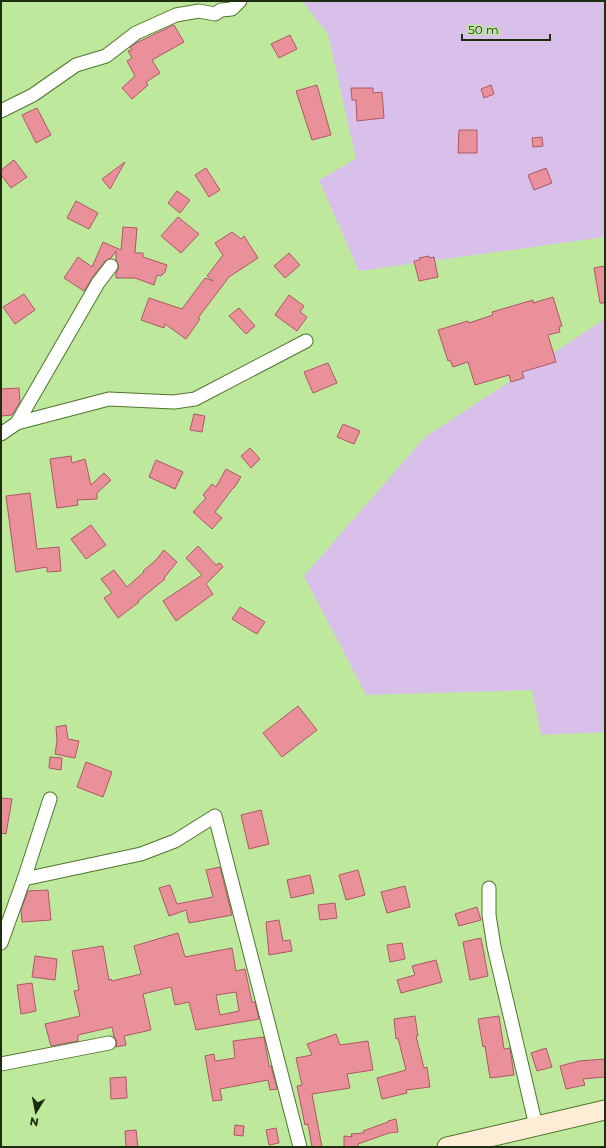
<svg xmlns="http://www.w3.org/2000/svg" width="606" height="1148" font-family="Montserrat,sans-serif">
  <style>
    .green { fill: #d9c0ea }
    .building { fill: #ea909b; stroke: #ac5864; fill-rule: evenodd }
    .lines { fill: none; stroke-linecap: round; stroke-linejoin: round }
    .street-casing { stroke: #50752d; stroke-width: 15 }
    .secondary-casing { stroke: #50752d; stroke-width: 21 }
    .street { stroke: #fff; stroke-width: 13 }
    .secondary { stroke: #fdecd6; stroke-width: 19 }
  </style>
  <rect width="100%" height="100%" fill="#bee89c"/>
  <!-- green -->
  <g class="green">
    <polygon points="302,1 605,1 605,237 359,271 319,180 356,159 328,34"/>
    <polygon points="605,319 605,732 541,735 532,690 366,695 304,576 425,437"/>
  </g>
  <!-- building -->
  <g class="building">
    <polygon points="174,25 184,42 152,60 160,73 146,82 148,85 132,99 122,88 135,76 127,61 132,58 128,51 132,50 130,47 136,43"/>
    <polygon points="290,35 297,49 279,58 271,44"/>
    <polygon points="317,85 331,135 312,140 296,91"/>
    <polygon points="491,85 494,94 484,98 481,89"/>
    <polygon points="351,88 373,88 373,93 382,92 384,118 357,121 356,100 352,100"/>
    <polygon points="37,108 51,135 36,143 22,115"/>
    <polygon points="459,130 477,130 477,153 458,153"/>
    <polygon points="542,137 543,146 533,147 532,138"/>
    <polygon points="14,160 27,177 11,188 1,175 1,170"/>
    <polygon points="125,162 110,189 102,179"/>
    <polygon points="206,168 220,190 209,197 195,175"/>
    <polygon points="546,168 552,183 534,190 528,175"/>
    <polygon points="177,191 190,200 180,213 168,203"/>
    <polygon points="76,201 98,213 89,229 67,218"/>
    <polygon points="178,217 199,234 181,253 161,236"/>
    <polygon points="123,227 137,228 135,253 143,253 143,257 167,265 165,272 161,276 157,275 154,285 135,278 116,278 116,273 119,267 116,260 116,251 111,258 105,261 92,278 84,291 64,278 78,257 92,267 103,242 121,250"/>
    <polygon points="232,232 241,239 244,236 258,258 229,277 198,318 200,319 186,339 165,324 164,328 141,320 149,298 182,309 205,278 213,281 207,276 223,255 215,243"/>
    <polygon points="289,253 300,265 285,278 274,266"/>
    <polygon points="429,256 429,258 434,257 438,277 419,281 414,261 420,260 419,258"/>
    <polygon points="605,266 605,303 600,303 594,268"/>
    <polygon points="24,294 35,310 15,324 3,307"/>
    <polygon points="289,295 304,306 300,312 307,317 297,331 275,315"/>
    <polygon points="553,297 562,326 559,327 560,332 548,335 556,362 522,372 524,378 511,382 509,375 475,385 468,362 453,367 450,360 448,361 438,330 468,321 469,323 493,315 492,312 533,300 533,303"/>
    <polygon points="239,308 255,326 246,334 229,316"/>
    <polygon points="328,363 337,383 313,393 304,372"/>
    <polygon points="19,388 20,402 12,415 1,416 1,389"/>
    <polygon points="194,414 205,416 202,432 190,430"/>
    <polygon points="343,424 360,431 354,444 337,437"/>
    <polygon points="250,448 260,459 251,468 241,456"/>
    <polygon points="71,456 72,463 85,459 91,485 104,473 111,480 97,493 97,499 77,500 78,505 57,508 50,459"/>
    <polygon points="156,460 183,472 175,489 149,477"/>
    <polygon points="226,469 241,477 234,488 233,488 215,512 222,518 212,529 193,512 206,498 203,495 212,484 216,487"/>
    <polygon points="30,493 37,549 59,547 61,571 47,572 47,567 16,572 6,496"/>
    <polygon points="91,525 106,545 86,559 71,539"/>
    <polygon points="198,546 216,565 220,563 223,567 206,584 213,594 176,621 163,601 202,575 186,558"/>
    <polygon points="164,550 177,562 164,578 165,579 138,601 139,602 118,618 104,598 112,593 101,579 114,570 127,587 144,572 143,571 156,560"/>
    <polygon points="240,607 265,622 257,634 232,619"/>
    <polygon points="298,706 317,730 282,757 263,733"/>
    <polygon points="66,725 68,739 79,741 75,758 55,754 57,741 56,727"/>
    <polygon points="50,757 62,758 61,770 49,768"/>
    <polygon points="86,762 112,772 103,797 77,787"/>
    <polygon points="1,798 12,799 6,834 1,833"/>
    <polygon points="261,810 269,844 249,849 241,815"/>
    <polygon points="220,867 232,915 189,923 186,910 169,916 159,888 170,885 177,904 213,897 206,870"/>
    <polygon points="358,870 365,895 346,900 339,875"/>
    <polygon points="310,875 314,893 291,898 287,880"/>
    <polygon points="405,886 410,907 387,913 381,892"/>
    <polygon points="48,890 51,920 22,922 21,910 28,891"/>
    <polygon points="335,903 337,918 320,920 318,905"/>
    <polygon points="477,907 481,920 459,926 455,914"/>
    <polygon points="279,920 283,941 290,940 292,951 269,955 266,922"/>
    <path d="M178,933L185,957L232,948L236,971L245,969L252,1002H255L259,1019L196,1030L189,1002L175,1005L171,987L143,994L151,1030L124,1036L126,1045L116,1047L117,1041L114,1037L112,1027L78,1035V1041L51,1046L45,1024L80,1016L74,991L79,990L72,951L103,946L109,980L111,979L112,981L141,974L134,946ZM236,992L239,1011L220,1015L216,995Z"/>
    <polygon points="481,938 488,976 470,980 463,942"/>
    <polygon points="402,943 405,959 390,962 387,945"/>
    <polygon points="35,956 57,959 55,980 32,977"/>
    <polygon points="436,960 442,982 401,993 397,980 415,975 412,966"/>
    <polygon points="32,983 36,1011 21,1014 17,985"/>
    <polygon points="415,1016 418,1036 416,1036 424,1068 427,1067 430,1087 406,1090 407,1093 382,1099 377,1078 406,1070 398,1038 396,1039 394,1019"/>
    <polygon points="499,1016 504,1049 510,1048 514,1075 490,1078 485,1046 483,1047 478,1019"/>
    <polygon points="336,1034 340,1045 368,1041 373,1070 347,1074 350,1088 312,1094 322,1147 312,1147 308,1124 305,1125 297,1086 302,1085 296,1058 312,1055 307,1044"/>
    <polygon points="264,1037 269,1066 271,1066 277,1089 270,1090 268,1080 220,1089 222,1100 213,1101 205,1056 214,1054 215,1061 235,1058 233,1041"/>
    <polygon points="546,1048 552,1067 537,1071 531,1053"/>
    <polygon points="605,1059 605,1077 583,1079 585,1085 566,1089 560,1066 579,1061"/>
    <polygon points="126,1077 127,1098 111,1099 110,1078"/>
    <polygon points="396,1119 398,1132 389,1133 358,1144 358,1147 344,1147 344,1136 352,1137 351,1134 364,1133 363,1131 388,1122 388,1121"/>
    <polygon points="235,1125 244,1126 243,1136 234,1135"/>
    <polygon points="276,1128 279,1143 269,1145 266,1130"/>
    <polygon points="136,1130 138,1147 126,1147 125,1131"/>
  </g>
  <g class="lines">
    <!-- street casing -->
    <g class="street-casing">
      <g id="street">
        <polyline points="1,111 33,95 76,65 106,56 136,33 176,15 199,11 215,14 221,10 232,9 240,1"/>
        <polyline points="17,423 109,399 174,402 195,399 306,341"/>
        <polyline points="1,434 17,423 98,283 111,266"/>
        <polyline points="24,879 141,854 175,841 215,816 300,1147"/>
        <polyline points="489,888 489,915 494,947 536,1126"/>
        <polyline points="1,943 24,879 50,799"/>
        <polyline points="1,1064 109,1043"/>
      </g>
    </g>
    <!-- secondary casing -->
    <g class="secondary-casing">
      <polyline id="secondary" points="447,1147 605,1110"/>
    </g>
    <!-- street -->
    <use href="#street" class="street"/>
    <!-- secondary -->
    <use href="#secondary" class="secondary"/>
  </g>
  <!-- border -->
  <rect width="606" height="1148" fill="none" stroke="#1d2d0f" stroke-width="4"/>
  <!-- north arrow -->
  <g transform="translate(36 1112) rotate(190)" stroke="#bee89c" stroke-width="3" paint-order="stroke">
  <path d="M0-3L7 15L0 10L-7 15Z" fill="#1d2d0f"/>
  <text y="-6" font-size="11" font-weight="bold" text-anchor="middle" fill="#1d2d0f">N</text>
  </g>
  <!-- scale -->
  <path d="M462 34v6h88v-6" fill="none" stroke="#1d2d0f" stroke-width="2"/>
  <text x="468" y="34" font-size="12" fill="#1d2d0f" stroke="#bee89c" stroke-width="3" paint-order="stroke">50 m</text>
</svg>
